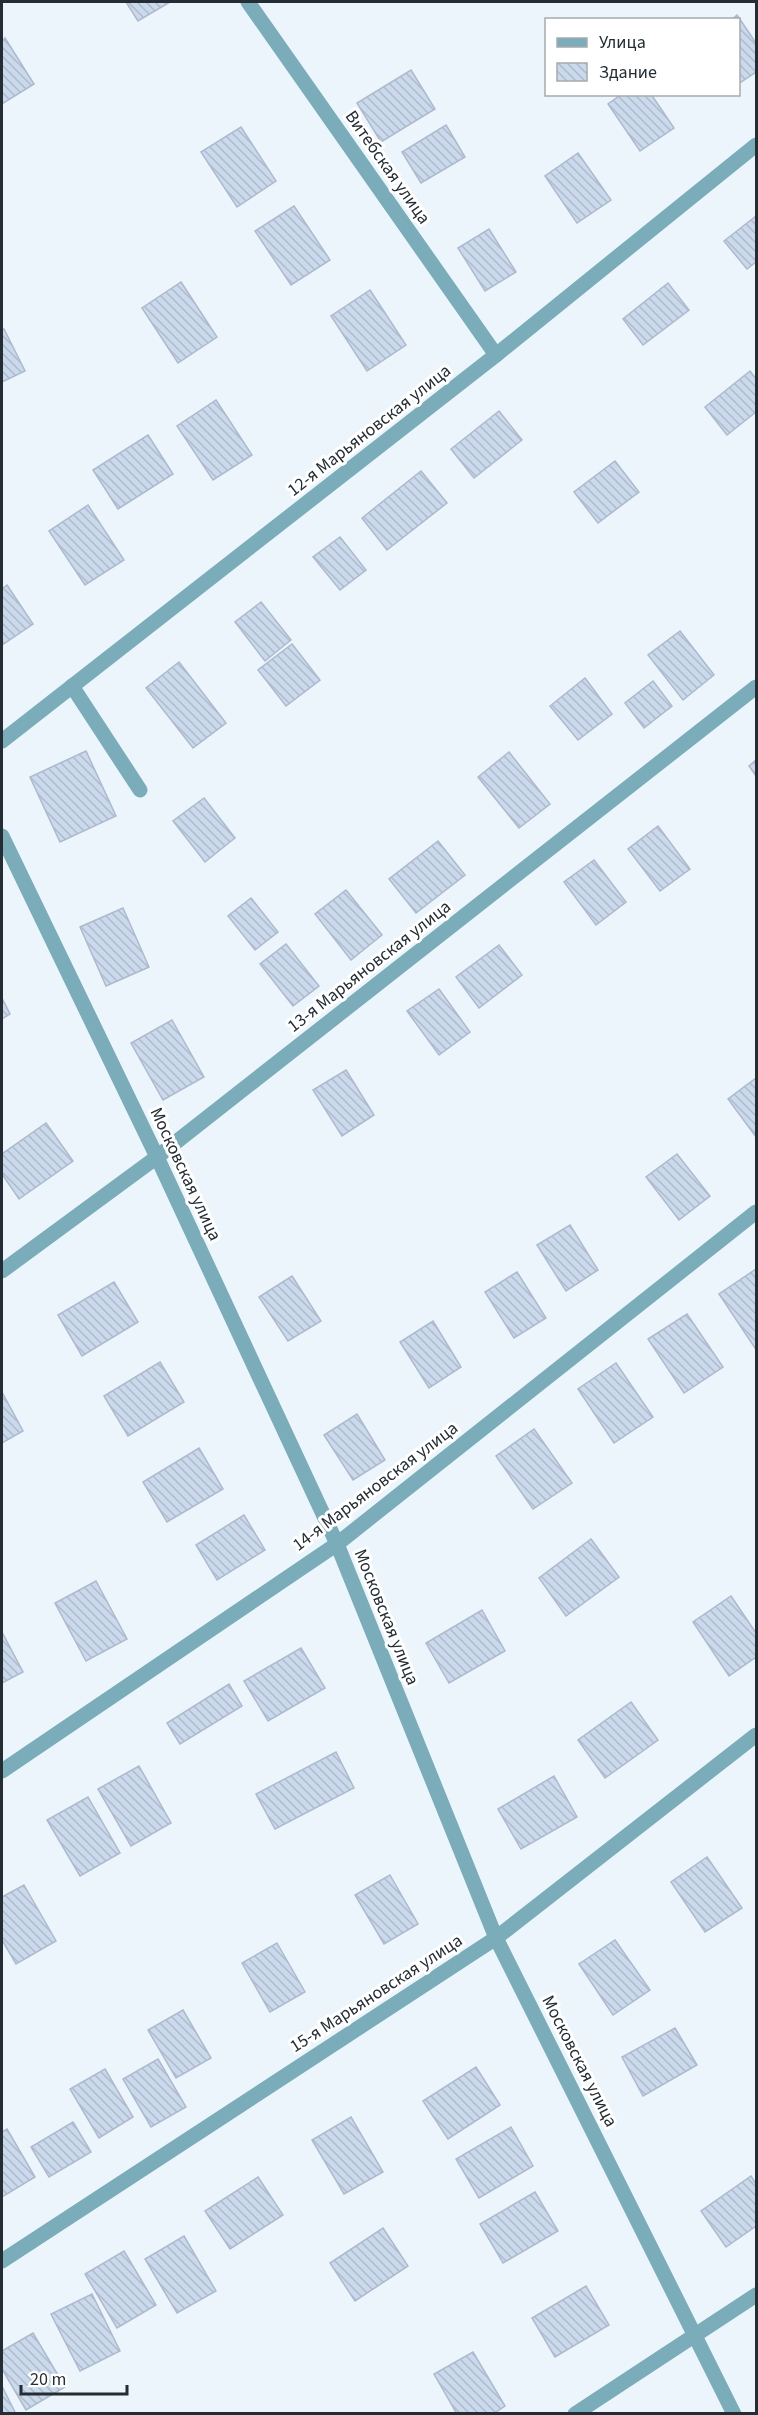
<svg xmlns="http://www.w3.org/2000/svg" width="758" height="2415" font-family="'Source Sans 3',sans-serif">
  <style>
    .building { fill: url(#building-back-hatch); stroke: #adbace; stroke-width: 1.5 }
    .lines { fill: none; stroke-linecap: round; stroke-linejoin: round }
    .minor { stroke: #7aacba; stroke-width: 15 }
    .labels { text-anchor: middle; stroke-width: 6; stroke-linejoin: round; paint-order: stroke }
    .street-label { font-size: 18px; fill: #242d33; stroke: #fff }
  </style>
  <defs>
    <pattern id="building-back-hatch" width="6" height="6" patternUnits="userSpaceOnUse" patternTransform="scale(1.5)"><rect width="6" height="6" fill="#cbd9ed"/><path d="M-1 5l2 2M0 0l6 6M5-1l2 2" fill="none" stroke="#aebbcc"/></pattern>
  </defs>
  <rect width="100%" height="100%" fill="#ecf5fb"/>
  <!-- building -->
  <g class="building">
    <polygon points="126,2 170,2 138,21"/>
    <polygon points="737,15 756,43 756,72 738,84 738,20 731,20"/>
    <polygon points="5,38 34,84 2,104 2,41"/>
    <polygon points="411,70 435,109 381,142 357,103"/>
    <polygon points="622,94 651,94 674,128 640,151 608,104"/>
    <polygon points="446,125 465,157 421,183 402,152"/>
    <polygon points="241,127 276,181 237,207 201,152"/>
    <polygon points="578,153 611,200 577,223 545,176"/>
    <polygon points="294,206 330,260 291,285 255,231"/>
    <polygon points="756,216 756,262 747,269 724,241"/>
    <polygon points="489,229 516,272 485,291 458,248"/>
    <polygon points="181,282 217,337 178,363 142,308"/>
    <polygon points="668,283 689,310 643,345 623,319"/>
    <polygon points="370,290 406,345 367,371 331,316"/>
    <polygon points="4,329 25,371 2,382 2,330"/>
    <polygon points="750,371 756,379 756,412 727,435 705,407"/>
    <polygon points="216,400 252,455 213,480 177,426"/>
    <polygon points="499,411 522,440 474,478 451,449"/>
    <polygon points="148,435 173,474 118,509 93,470"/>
    <polygon points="615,461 639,492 598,523 574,492"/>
    <polygon points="421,471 447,503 387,550 362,518"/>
    <polygon points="88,505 124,560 85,585 49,531"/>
    <polygon points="340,537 366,570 340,590 313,557"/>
    <polygon points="7,585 33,624 2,645 2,589"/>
    <polygon points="261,602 291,640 265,661 235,622"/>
    <polygon points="680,631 714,675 683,700 648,655"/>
    <polygon points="292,644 320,680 286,706 258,670"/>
    <polygon points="179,662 226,723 193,748 146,688"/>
    <polygon points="585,678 612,714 578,740 550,706"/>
    <polygon points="653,681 672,706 644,728 625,703"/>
    <polygon points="86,751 116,816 60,842 30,777"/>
    <polygon points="509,752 550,804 519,828 478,777"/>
    <polygon points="756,760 756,776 749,766"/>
    <polygon points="204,798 235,838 205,862 173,821"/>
    <polygon points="658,826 690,869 660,891 628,849"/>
    <polygon points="438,841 465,875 416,913 389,879"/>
    <polygon points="594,860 626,902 596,925 564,882"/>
    <polygon points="346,890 382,935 351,960 315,914"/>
    <polygon points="251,898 278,932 255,950 228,916"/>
    <polygon points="123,908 149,967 106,986 80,927"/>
    <polygon points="286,944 319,986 293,1006 260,964"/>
    <polygon points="499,945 522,975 479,1008 456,977"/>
    <polygon points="439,989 470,1032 439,1055 407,1011"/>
    <polygon points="2,998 10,1014 2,1019"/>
    <polygon points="172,1020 204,1077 163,1100 131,1043"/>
    <polygon points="346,1070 374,1115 342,1136 313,1090"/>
    <polygon points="756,1078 756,1137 728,1099"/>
    <polygon points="46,1123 73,1161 19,1199 2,1174 2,1154"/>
    <polygon points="677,1154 710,1196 679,1220 646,1177"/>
    <polygon points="570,1225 598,1270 566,1291 537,1245"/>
    <polygon points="756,1269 756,1347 755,1348 719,1294"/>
    <polygon points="517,1272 546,1318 514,1338 485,1292"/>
    <polygon points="292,1276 321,1321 288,1341 259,1297"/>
    <polygon points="114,1282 138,1322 82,1356 58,1315"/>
    <polygon points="687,1314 723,1367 684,1393 648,1339"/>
    <polygon points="433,1321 461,1367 429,1388 400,1342"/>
    <polygon points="160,1362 184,1402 128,1436 104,1396"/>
    <polygon points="616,1363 653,1417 614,1443 578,1389"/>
    <polygon points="2,1392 23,1431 2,1443"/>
    <polygon points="357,1414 385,1460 353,1480 324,1435"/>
    <polygon points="534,1429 572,1483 533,1509 496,1456"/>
    <polygon points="199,1448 223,1489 167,1522 143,1482"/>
    <polygon points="244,1515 265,1550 217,1580 196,1545"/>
    <polygon points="591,1539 619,1577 566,1616 539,1578"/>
    <polygon points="96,1581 127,1639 86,1661 55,1603"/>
    <polygon points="731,1596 756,1633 756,1657 729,1676 693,1622"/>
    <polygon points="482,1610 505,1651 449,1683 426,1643"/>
    <polygon points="2,1632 23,1672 2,1683"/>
    <polygon points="301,1648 325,1688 268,1721 244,1681"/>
    <polygon points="229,1684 242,1706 180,1744 167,1723"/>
    <polygon points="631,1702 658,1740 605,1778 578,1740"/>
    <polygon points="336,1752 354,1788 275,1829 256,1794"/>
    <polygon points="139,1766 171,1823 131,1846 98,1789"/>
    <polygon points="554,1776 577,1817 521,1849 498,1809"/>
    <polygon points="88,1797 120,1853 80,1876 47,1820"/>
    <polygon points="707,1857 742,1908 705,1932 671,1882"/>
    <polygon points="390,1875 418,1924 384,1944 355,1895"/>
    <polygon points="24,1885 56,1941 16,1964 2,1940 2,1897"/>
    <polygon points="615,1940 650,1990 613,2015 579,1964"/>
    <polygon points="277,1943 305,1992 270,2012 242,1963"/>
    <polygon points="183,2010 211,2058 176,2078 148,2030"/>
    <polygon points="675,2028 697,2065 643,2096 622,2057"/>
    <polygon points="158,2059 186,2107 151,2127 123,2079"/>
    <polygon points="476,2067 500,2105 448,2139 423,2101"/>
    <polygon points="105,2069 133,2117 99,2138 70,2089"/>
    <polygon points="351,2117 383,2172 344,2194 312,2140"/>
    <polygon points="73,2122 91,2152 49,2177 31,2147"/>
    <polygon points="511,2127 533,2166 479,2198 456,2159"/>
    <polygon points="7,2129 35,2177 2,2197 2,2132"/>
    <polygon points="751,2176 756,2184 756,2226 726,2247 701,2211"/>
    <polygon points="258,2177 283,2215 230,2249 205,2211"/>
    <polygon points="535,2192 558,2231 503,2263 480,2224"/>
    <polygon points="383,2228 408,2266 355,2301 330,2263"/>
    <polygon points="184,2236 216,2291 177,2313 145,2259"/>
    <polygon points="124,2251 156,2305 117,2328 85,2274"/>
    <polygon points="586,2286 609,2325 555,2357 532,2318"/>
    <polygon points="92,2294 120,2351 80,2371 51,2314"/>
    <polygon points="33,2333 65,2387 26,2410 2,2369 2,2351"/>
    <polygon points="473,2352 505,2406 493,2414 457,2414 434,2374"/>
    <polygon points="2,2386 16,2414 2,2414"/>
  </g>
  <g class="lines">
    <!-- minor -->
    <g class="minor">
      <polyline points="248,2 496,355"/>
      <polyline points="72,686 140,790"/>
      <polyline points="2,741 496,355 756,145"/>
      <polyline points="2,836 157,1157 337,1544 496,1938 734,2414"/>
      <polyline points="2,1271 157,1157 756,687"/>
      <polyline points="2,1771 337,1544 756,1212"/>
      <polyline points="2,2261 496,1938 756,1735"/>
      <polyline points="575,2414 756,2295"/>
    </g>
  </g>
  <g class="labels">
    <!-- street labels -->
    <g class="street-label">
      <text transform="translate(388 167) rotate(55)" y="6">Витебская улица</text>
      <text transform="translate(369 430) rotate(-38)" y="6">12-я Марьяновская улица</text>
      <text transform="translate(369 966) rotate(-38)" y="6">13-я Марьяновская улица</text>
      <text transform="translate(186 1174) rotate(65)" y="6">Московская улица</text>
      <text transform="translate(375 1486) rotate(-37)" y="6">14-я Марьяновская улица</text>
      <text transform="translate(387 1617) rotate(68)" y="6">Московская улица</text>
      <text transform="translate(376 1993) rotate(-33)" y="6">15-я Марьяновская улица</text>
      <text transform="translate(580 2061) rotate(63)" y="6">Московская улица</text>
    </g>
  </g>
  <!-- border -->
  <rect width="758" height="2415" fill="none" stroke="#242d33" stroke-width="6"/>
  <!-- legend -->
  <rect x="545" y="18" width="195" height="78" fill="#ffffff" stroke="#a7abad" stroke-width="1.5"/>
  <rect x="557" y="38" width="30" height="9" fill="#7aacba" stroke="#a7abad" stroke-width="1.5"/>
  <text x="599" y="48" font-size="18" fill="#242d33">Улица</text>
  <rect x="557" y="63" width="30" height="18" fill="url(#building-back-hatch)" stroke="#a7abad" stroke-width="1.5"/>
  <text x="599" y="78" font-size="18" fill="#242d33">Здание</text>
  <!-- scale -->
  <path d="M21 2385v9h106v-9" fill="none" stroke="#242d33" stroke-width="3"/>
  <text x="30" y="2385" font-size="18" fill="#242d33" stroke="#ffffff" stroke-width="4.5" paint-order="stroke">20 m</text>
</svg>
